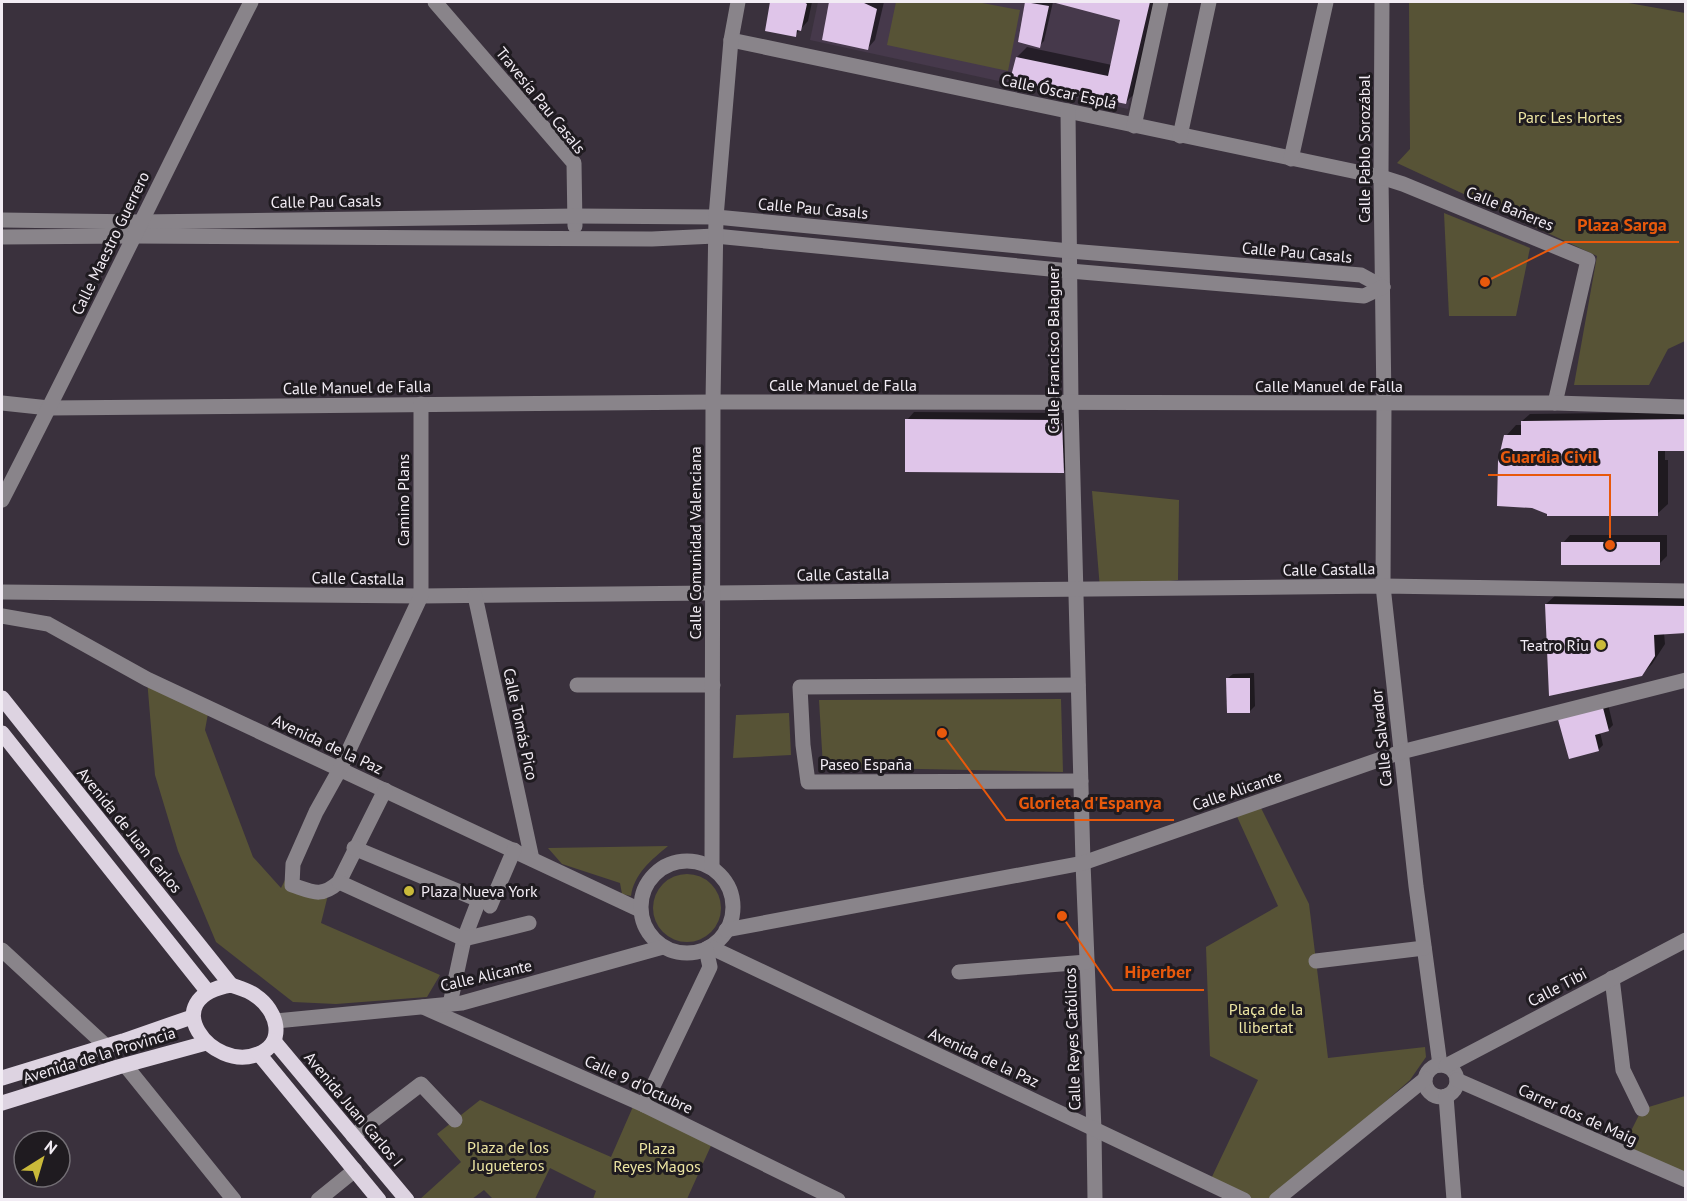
<svg xmlns="http://www.w3.org/2000/svg" width="1687" height="1201" font-family="'PT Sans',sans-serif">
  <style>
    .built { fill: #46394b }
    .green { fill: #575336 }
    .shadow { fill: #0007 }
    .building { fill: #dfc5e9 }
    .lines { fill: none; stroke-linecap: round; stroke-linejoin: round }
    .minor { stroke: #89848a; stroke-width: 15 }
    .major { stroke: #ddd3e1; stroke-width: 15 }
    .poi-dot { fill: #caba3a; stroke: #1f1b20; stroke-width: 2 }
    .labels { text-anchor: middle; stroke-width: 6; stroke-linejoin: round; paint-order: stroke }
    .street-label { font-size: 16px; fill: #f2ecf4; stroke: #1f1b20 }
    .park-label { font-size: 16px; fill: #eee6a3; stroke: #1f1b20 }
    .poi-label { font-size: 16px; fill: #f2ecf4; stroke: #1f1b20; text-anchor: end }
    .leader { fill: none; stroke: #e8590c; stroke-width: 2 }
    .callout-dot { fill: #e8590c; stroke: #1f1b20; stroke-width: 2 }
    .callout-label { font-size: 18px; text-anchor: middle; font-weight: bold; fill: #e8590c; stroke: #1f1b20; stroke-width: 6; stroke-linejoin: round; paint-order: stroke }
  </style>
  <rect width="100%" height="100%" fill="#3a313d"/>
  <!-- built -->
  <polygon class="built" points="818,2 1153,2 1128,109 810,40"/>
  <!-- green -->
  <g class="green">
    <polygon points="896,2 977,2 1020,10 1008,71 887,45"/>
    <polygon points="1409,2 1623,2 1685,13 1685,341 1668,349 1649,385 1574,385 1597,256 1397,163 1410,149"/>
    <polygon points="1444,213 1530,248 1516,316 1449,316"/>
    <polygon points="1092,491 1179,500 1178,580 1100,589"/>
    <polygon points="147,679 209,708 205,730 253,857 281,888 293,864 292,885 329,891 321,923 440,975 427,997 336,1004 293,1002 216,942 178,851 155,775"/>
    <polygon points="1061,699 1063,772 823,767 819,700"/>
    <polygon points="789,713 791,755 733,758 736,715"/>
    <polygon points="1258,802 1309,904 1328,1058 1425,1047 1426,1057 1410,1080 1275,1199 1244,1199 1209,1183 1258,1080 1210,1056 1206,947 1278,906 1234,810"/>
    <path d="M668,846C651,860 634,874 631,896L622,894L620,883L562,864L548,848Z"/>
    <circle cx="687" cy="908" r="34"/>
    <polygon points="1685,1096 1685,1173 1624,1145 1642,1109"/>
    <polygon points="480,1100 611,1157 635,1102 714,1139 687,1199 593,1199 596,1191 550,1168 535,1199 493,1199 484,1190 472,1199 419,1200 461,1162 437,1134"/>
  </g>
  <!-- shadow -->
  <g class="shadow">
    <polygon points="772,2 812,2 808,21 795,35 766,30"/>
    <polygon points="831,2 884,2 875,40 868,48 823,39"/>
    <polygon points="1027,2 1053,2 1044,41 1039,46 1019,41"/>
    <polygon points="1055,2 1157,2 1136,92 1126,102 1017,57 1027,47 1112,65 1122,19"/>
    <polygon points="914,412 1069,413 1071,464 1063,472 907,420"/>
    <polygon points="1686,412 1686,449 1665,449 1665,460 1668,460 1668,504 1657,514 1506,436 1516,425 1522,425 1522,421 1530,414"/>
    <polygon points="1570,535 1667,535 1667,556 1659,564 1563,543"/>
    <polygon points="1557,594 1686,596 1686,632 1664,633 1665,644 1652,664 1641,675 1546,604"/>
    <polygon points="1254,673 1255,706 1250,711 1228,678 1233,674"/>
    <polygon points="1607,700 1613,725 1608,730 1600,732 1603,745 1598,750 1570,757"/>
  </g>
  <!-- building -->
  <g class="building">
    <polygon points="770,2 804,2 807,4 801,31 797,30 796,37 765,31"/>
    <polygon points="829,2 862,2 877,9 868,50 822,40"/>
    <polygon points="1025,2 1049,6 1040,48 1018,42"/>
    <polygon points="1052,2 1150,2 1126,104 1010,80 1016,57 1108,76 1120,20"/>
    <polygon points="905,419 1062,420 1064,473 905,472"/>
    <polygon points="1686,419 1686,451 1658,451 1658,516 1547,516 1547,514 1532,508 1497,506 1498,461 1504,435 1521,435 1521,421"/>
    <rect x="1561" y="542" width="99" height="23"/>
    <polygon points="1545,604 1686,606 1686,633 1654,635 1655,656 1642,676 1549,696"/>
    <polygon points="1226,678 1250,678 1250,713 1227,713"/>
    <polygon points="1602,704 1609,731 1595,735 1599,751 1569,759 1557,716"/>
  </g>
  <g class="lines">
    <!-- minor -->
    <g class="minor">
      <polyline points="435,2 574,163 575,226"/>
      <polyline points="1382,2 1381,177 1384,405 1383,586 1416,886 1440,1065"/>
      <polyline points="731,40 1381,177 1403,184 1588,260 1555,403"/>
      <polyline points="1068,111 1071,404 1083,863 1094,1130 1095,1200"/>
      <polyline points="1134,126 1161,2"/>
      <polyline points="1180,136 1209,2"/>
      <polyline points="1291,159 1326,2"/>
      <polyline points="2,220 140,222 575,216 716,217 1070,251 1361,275 1383,287"/>
      <polyline points="2,237 133,236 652,239 715,236 1070,271 1364,296 1383,287"/>
      <polyline points="2,403 49,408 713,402 1555,403 1686,407"/>
      <path d="M2,500C87,335 167,167 251,2"/>
      <polyline points="2,592 421,596 1383,586 1686,591"/>
      <polyline points="475,596 532,859"/>
      <polyline points="2,616 48,624 147,679 640,910"/>
      <polyline points="577,685 713,685"/>
      <polyline points="1078,685 800,687 803,745 808,782 1081,781"/>
      <path d="M385,790L339,882C321,898 313,892 292,885L293,864L316,812L340,769L421,596V404"/>
      <polyline points="354,848 479,900 464,939 450,1004"/>
      <circle cx="687" cy="907" r="46"/>
      <polyline points="712,868 713,402 716,217 731,40 738,2"/>
      <polyline points="339,882 464,939 529,923"/>
      <polyline points="490,906 514,850"/>
      <polyline points="726,930 1083,863 1401,752 1686,680"/>
      <polyline points="710,947 1244,1200"/>
      <polyline points="2,950 106,1046"/>
      <polyline points="1316,961 1424,948"/>
      <polyline points="959,972 1087,962"/>
      <polyline points="1612,978 1623,1070 1642,1109"/>
      <polyline points="423,1007 644,1105 838,1200"/>
      <polyline points="276,1021 462,1003 663,947"/>
      <polyline points="125,1065 234,1200"/>
      <circle cx="1441" cy="1081" r="16"/>
      <polyline points="1446,1066 1686,940"/>
      <polyline points="1457,1080 1686,1180"/>
      <polyline points="1446,1096 1454,1200"/>
      <polyline points="644,1105 710,967 706,949"/>
      <polyline points="353,1136 421,1084 455,1120"/>
      <polyline points="318,1200 355,1170"/>
      <polyline points="1276,1200 1425,1079"/>
    </g>
    <!-- major -->
    <g class="major">
      <polyline points="2,698 231,985"/>
      <polyline points="2,733 208,992"/>
      <path d="M231,985C239,988 249,990 256,996C277,1010 287,1043 258,1054C212,1073 154,998 231,985Z"/>
      <polyline points="274,1041 407,1200"/>
      <polyline points="259,1054 379,1200"/>
      <polyline points="2,1078 123,1041 192,1017"/>
      <polyline points="2,1103 118,1067 206,1043"/>
    </g>
  </g>
  <!-- markers -->
  <g class="poi-dot">
    <circle cx="1601" cy="645" r="6"/>
    <circle cx="409" cy="891" r="6"/>
  </g>
  <g class="labels">
    <!-- street labels -->
    <g class="street-label">
      <text transform="translate(1059 91) rotate(12)" y="6">Calle Óscar Esplá</text>
      <text transform="translate(541 100) rotate(51)" y="6">Travesía Pau Casals</text>
      <text transform="translate(1364 149) rotate(-90)" y="6">Calle Pablo Sorozábal</text>
      <text transform="translate(326 201) rotate(-1)" y="6">Calle Pau Casals</text>
      <text transform="translate(813 208) rotate(5)" y="6">Calle Pau Casals</text>
      <text transform="translate(1510 208) rotate(22)" y="6">Calle Bañeres</text>
      <text transform="translate(110 243) rotate(-64)" y="6">Calle Maestro Guerrero</text>
      <text transform="translate(1297 252) rotate(5)" y="6">Calle Pau Casals</text>
      <text transform="translate(1053 350) rotate(-90)" y="6">Calle Francisco Balaguer</text>
      <text x="843" y="391">Calle Manuel de Falla</text>
      <text x="1329" y="392">Calle Manuel de Falla</text>
      <text transform="translate(357 387) rotate(-1)" y="6">Calle Manuel de Falla</text>
      <text transform="translate(403 500) rotate(-90)" y="6">Camino Plans</text>
      <text transform="translate(695 543) rotate(-90)" y="6">Calle Comunidad Valenciana</text>
      <text transform="translate(1329 569) rotate(-1)" y="6">Calle Castalla</text>
      <text transform="translate(843 574) rotate(-1)" y="6">Calle Castalla</text>
      <text transform="translate(358 578) rotate(1)" y="6">Calle Castalla</text>
      <text transform="translate(521 724) rotate(78)" y="6">Calle Tomás Pico</text>
      <text transform="translate(1381 738) rotate(-96)" y="6">Calle Salvador</text>
      <text transform="translate(328 744) rotate(25)" y="6">Avenida de la Paz</text>
      <text x="866" y="770">Paseo España</text>
      <text transform="translate(1237 790) rotate(-19)" y="6">Calle Alicante</text>
      <text transform="translate(130 830) rotate(51)" y="6">Avenida de Juan Carlos</text>
      <text transform="translate(486 975) rotate(-13)" y="6">Calle Alicante</text>
      <text transform="translate(1557 987) rotate(-28)" y="6">Calle Tibi</text>
      <text transform="translate(1072 1039) rotate(-92)" y="6">Calle Reyes Católicos</text>
      <text transform="translate(99 1055) rotate(-17)" y="6">Avenida de la Provincia</text>
      <text transform="translate(984 1057) rotate(25)" y="6">Avenida de la Paz</text>
      <text transform="translate(639 1084) rotate(25)" y="6">Calle 9 d'Octubre</text>
      <text transform="translate(354 1109) rotate(50)" y="6">Avenida Juan Carlos I</text>
      <text transform="translate(1578 1114) rotate(24)" y="6">Carrer dos de Maig</text>
    </g>
    <!-- park labels -->
    <g class="park-label">
      <text x="1570" y="123">Parc Les Hortes</text>
      <text x="1266" y="1015">Plaça de la<tspan x="1266" dy="18">llibertat</tspan></text>
      <text x="508" y="1153">Plaza de los<tspan x="508" dy="18">Jugueteros</tspan></text>
      <text x="657" y="1154">Plaza<tspan x="657" dy="18">Reyes Magos</tspan></text>
    </g>
    <!-- poi labels -->
    <g class="poi-label">
      <text x="1589" y="651">Teatro Riu</text>
      <text x="421" y="897" text-anchor="start">Plaza Nueva York</text>
    </g>
  </g>
  <!-- callouts -->
  <path class="leader" d="M1485 282L1565 242H1679M1610 545L1610 475H1488M942 733L1006 820H1174M1062 916L1113 990H1204"/>
  <g class="callout-dot">
    <circle cx="1485" cy="282" r="6"/>
    <circle cx="1610" cy="545" r="6"/>
    <circle cx="942" cy="733" r="6"/>
    <circle cx="1062" cy="916" r="6"/>
  </g>
  <g class="callout-label">
    <text x="1622" y="231">Plaza Sarga</text>
    <text x="1549" y="463">Guardia Civil</text>
    <text x="1090" y="809">Glorieta d'Espanya</text>
    <text x="1158" y="978">Hiperber</text>
  </g>
  <!-- border -->
  <rect width="1687" height="1201" fill="none" stroke="#f2ecf4" stroke-width="6"/>
  <!-- north arrow -->
  <g transform="translate(42 1159) rotate(37)"><circle r="28" fill="#1f1b20" stroke="#736f75" stroke-width="1.5"/>
  <path d="M0-4.5L10 22L0 15L-10 22Z" fill="#caba3a"/>
  <text y="-9" font-size="16" font-weight="bold" text-anchor="middle" fill="#f2ecf4">N</text>
  </g>
</svg>
